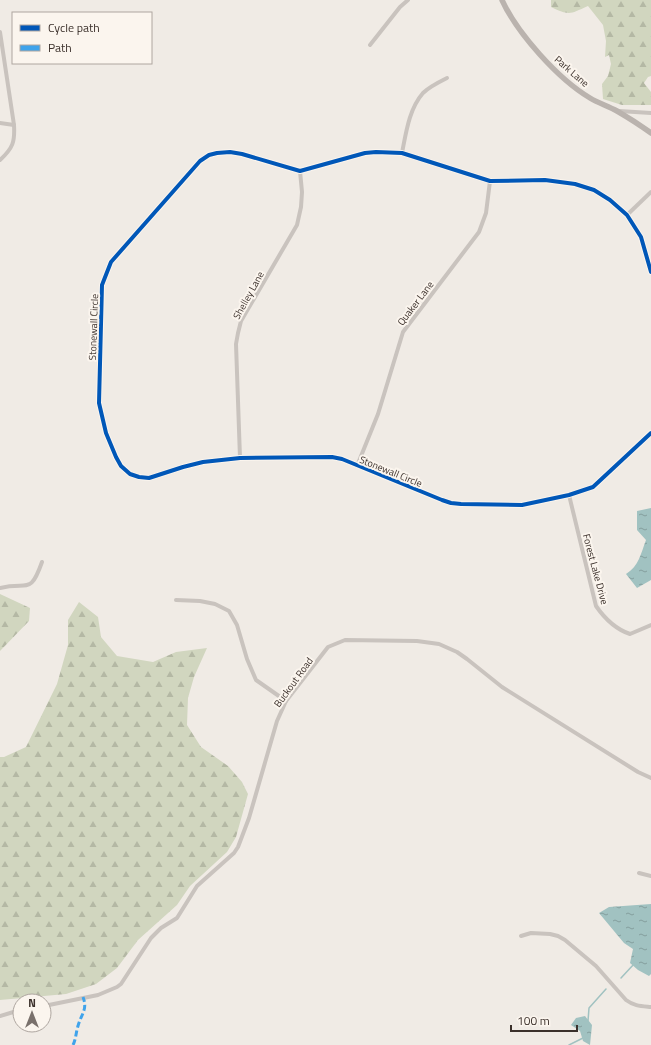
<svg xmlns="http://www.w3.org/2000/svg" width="651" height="1045" font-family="'Titillium Web',sans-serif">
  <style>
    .forest { fill: url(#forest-firs) }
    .water { fill: url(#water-ripples) }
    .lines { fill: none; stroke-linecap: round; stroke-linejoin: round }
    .stream { stroke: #a1c2c1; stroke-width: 1.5 }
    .street { stroke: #c9c3be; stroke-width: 4 }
    .secondary { stroke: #bab3ae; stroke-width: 5.5 }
    .quiet { stroke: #3fa3eb; stroke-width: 3; stroke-dasharray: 6 3; stroke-linecap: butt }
    .cycleway-casing { stroke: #fbf5ee; stroke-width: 6 }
    .cycleway { stroke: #0057b8; stroke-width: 4 }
    .labels { text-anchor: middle; stroke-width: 4; stroke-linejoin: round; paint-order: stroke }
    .street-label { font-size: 10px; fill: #3b302b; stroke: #fbf5ee }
  </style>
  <defs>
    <pattern id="forest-firs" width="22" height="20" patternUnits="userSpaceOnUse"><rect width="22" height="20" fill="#d1d6bf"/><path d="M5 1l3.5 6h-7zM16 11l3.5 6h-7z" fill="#b4b8a4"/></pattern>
    <pattern id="water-ripples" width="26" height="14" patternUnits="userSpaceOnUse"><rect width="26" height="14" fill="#a1c2c1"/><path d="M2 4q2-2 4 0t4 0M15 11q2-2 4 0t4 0" fill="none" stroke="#849e9d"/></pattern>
  </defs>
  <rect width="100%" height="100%" fill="#f0ebe5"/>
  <!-- forest -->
  <g class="forest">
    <path d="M551,0H651V76L648,77L644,83L651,92V105H622L603,99L602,84L608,76L611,64L609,55L605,57L606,41L603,25L588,6C570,14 570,16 551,7Z"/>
    <polygon points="0,594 30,608 29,621 0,651"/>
    <polygon points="79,602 98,617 101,637 117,656 153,662 176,652 207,648 194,677 188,698 187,725 201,747 228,766 242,782 248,794 236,837 227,852 190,886 177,905 138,940 117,968 96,984 66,994 0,1000 0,757 4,757 26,747 57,684 68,645 68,620"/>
  </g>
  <!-- water -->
  <g class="water">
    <path d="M651,508V580L637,588L626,574C639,566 641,553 646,540L637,530V511Z"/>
    <polygon points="651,904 651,974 649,976 638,970 630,963 633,949 624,943 599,913 609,907"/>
    <polygon points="585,1016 592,1025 590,1045 583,1041 580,1031 571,1025 576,1018"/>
  </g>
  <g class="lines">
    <!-- stream -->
    <g class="stream">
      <polyline points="621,978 634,964"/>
      <polyline points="588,1021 589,1008 606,989"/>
      <polyline points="569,1045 583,1038"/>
    </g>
    <!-- street -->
    <g class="street">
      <path d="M0,32L14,125C15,142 13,148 0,160"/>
      <polyline points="370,45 400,7 408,0"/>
      <polyline points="619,111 651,113"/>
      <polyline points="0,123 14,125"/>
      <path d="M402,153C406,133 409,109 423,93C429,87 439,82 447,78"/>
      <polyline points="627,215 651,192"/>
      <polyline points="651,272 641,237 627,215 610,200 594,190 575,184 545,180 490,181 402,153 376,152 365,153 300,171 242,154 230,152 217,153 209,155 200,161 111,262 102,285 99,403 106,433 116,457 121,466 130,474 139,477 149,478 183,467 203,462 240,458 332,457 342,459 442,500 451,503 461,504 522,505 569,495 593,487 651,433"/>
      <polyline points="240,458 236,344 238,333 241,321 297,225 301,207 302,192 300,171"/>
      <polyline points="357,466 378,414 403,332 479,232 486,213 490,181"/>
      <path d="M569,495L596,606C605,619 615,629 630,634L651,625"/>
      <path d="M0,588C28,581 30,596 42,562"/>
      <polyline points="176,600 200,601 215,604 229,611 237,625 247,659 256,680 286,701"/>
      <polyline points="639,873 651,876"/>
      <path d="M521,936L531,933L550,934L558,936L565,940L596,966L626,1000C634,1006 641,1006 651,1007"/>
      <polyline points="44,1006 98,995 117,987 121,984 151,938 161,928 177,918 197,886 234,853 238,847 249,818 277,721 286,701 328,647 345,640 417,641 439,644 457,652 467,659 502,687 638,772 651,778"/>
      <polyline points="0,1016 20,1010"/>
    </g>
    <!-- secondary -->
    <path class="secondary" d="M502,0C517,33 558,79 590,98C598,103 608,106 617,111C629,118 640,125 651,133"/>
    <!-- quiet -->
    <path class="quiet" d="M73,1045C76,1039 76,1032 78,1026C81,1014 88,1010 83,997"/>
    <!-- cycleway casing -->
    <g class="cycleway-casing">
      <polyline id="cycleway" points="651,272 641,237 627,215 610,200 594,190 575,184 545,180 490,181 402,153 376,152 365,153 300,171 242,154 230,152 217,153 209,155 200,161 111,262 102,285 99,403 106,433 116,457 121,466 130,474 139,477 149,478 183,467 203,462 240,458 332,457 342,459 442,500 451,503 461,504 522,505 569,495 593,487 651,433"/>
    </g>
    <!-- cycleway -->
    <use href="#cycleway" class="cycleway"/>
  </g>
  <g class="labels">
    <!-- street labels -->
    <g class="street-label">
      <text transform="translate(572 71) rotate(41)" y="4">Park Lane</text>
      <text transform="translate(248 295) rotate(-61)" y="4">Shelley Lane</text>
      <text transform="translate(415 303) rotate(-53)" y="4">Quaker Lane</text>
      <text transform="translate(93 327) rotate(-88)" y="4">Stonewall Circle</text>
      <text transform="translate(391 471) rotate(22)" y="4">Stonewall Circle</text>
      <text transform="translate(596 569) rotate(75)" y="4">Forest Lake Drive</text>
      <text transform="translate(293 682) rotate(-54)" y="4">Buckout Road</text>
    </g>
  </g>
  <!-- legend -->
  <rect x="12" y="12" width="140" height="52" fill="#fbf5ee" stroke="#aea6a0"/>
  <rect x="20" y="25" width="20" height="6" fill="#0057b8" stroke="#aea6a0"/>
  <text x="48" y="32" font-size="12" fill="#3b302b">Cycle path</text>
  <rect x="20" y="45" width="20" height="6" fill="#3fa3eb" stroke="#aea6a0"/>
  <text x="48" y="52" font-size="12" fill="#3b302b">Path</text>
  <!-- north arrow -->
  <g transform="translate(32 1013)"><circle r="19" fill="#fbf5ee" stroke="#aea6a0"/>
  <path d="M0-3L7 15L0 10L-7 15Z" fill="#7a716c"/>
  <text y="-6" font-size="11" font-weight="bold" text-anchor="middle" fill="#3b302b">N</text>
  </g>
  <!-- scale -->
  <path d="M511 1025v6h66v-6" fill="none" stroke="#3b302b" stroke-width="2"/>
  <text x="517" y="1025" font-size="12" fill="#3b302b" stroke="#fbf5ee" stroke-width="3" paint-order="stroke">100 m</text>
</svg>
